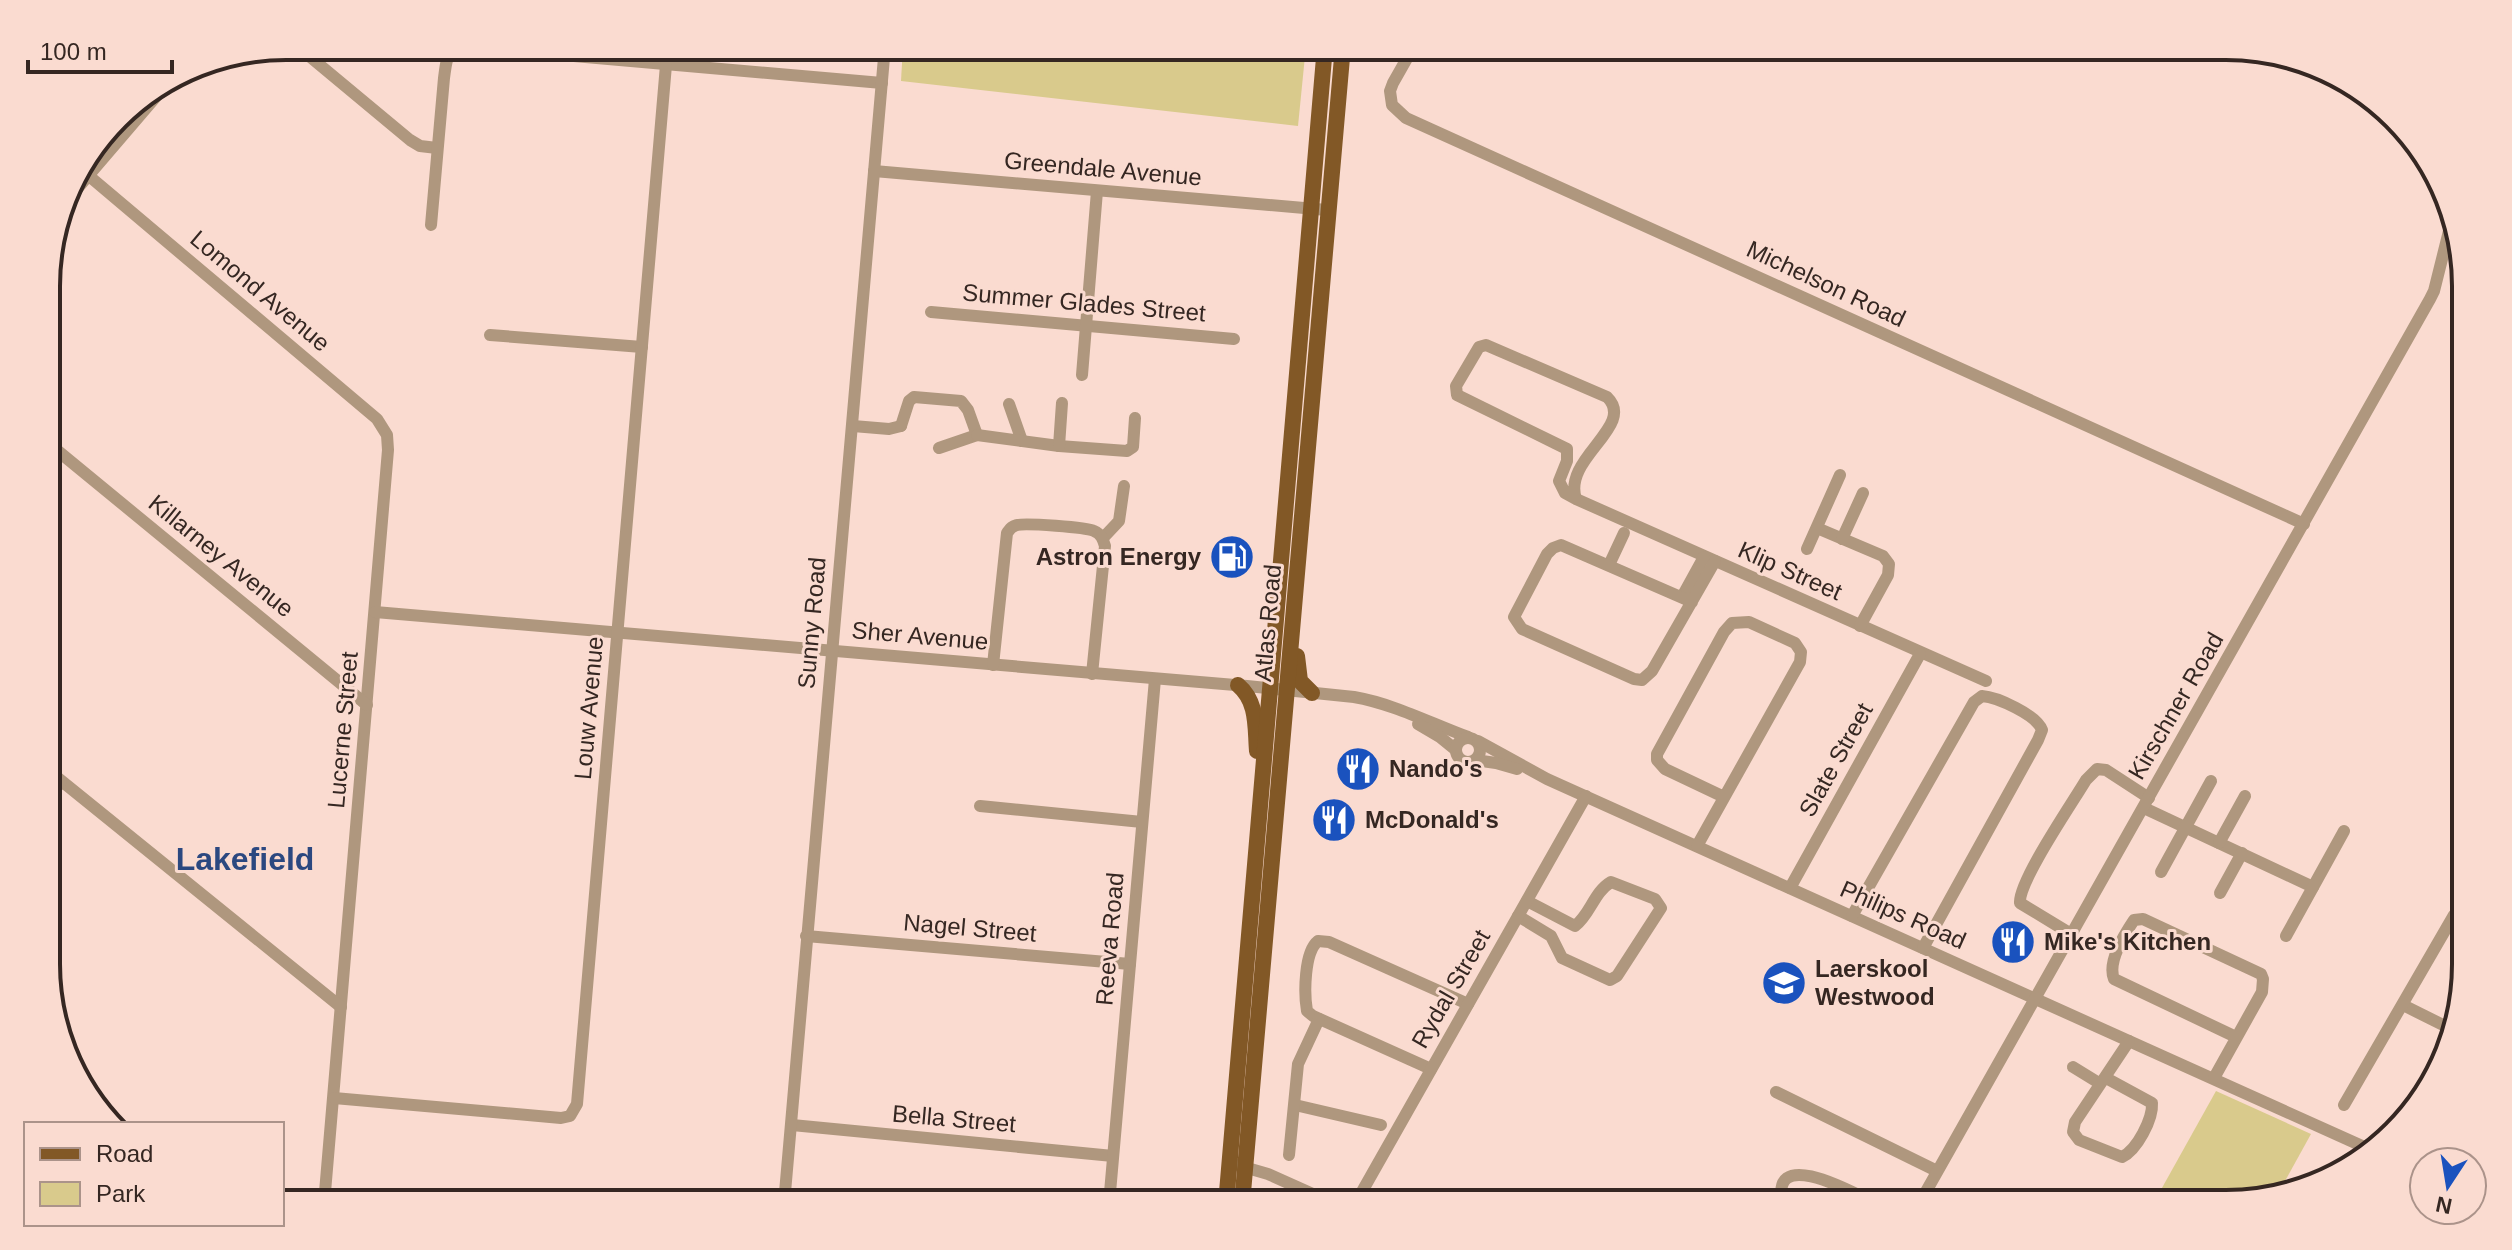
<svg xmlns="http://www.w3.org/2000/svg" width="2512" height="1250" font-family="Helvetica,sans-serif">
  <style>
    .green { fill: #d9ca8c }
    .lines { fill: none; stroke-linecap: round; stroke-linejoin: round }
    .minor { stroke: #af977e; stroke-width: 12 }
    .major { stroke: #825826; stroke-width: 16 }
    .labels { text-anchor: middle; stroke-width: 6; stroke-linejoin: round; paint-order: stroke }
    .street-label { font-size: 24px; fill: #352722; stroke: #fadbd0 }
    .poi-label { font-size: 24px; font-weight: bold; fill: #352722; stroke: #fadbd0; text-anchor: start }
    .district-label { font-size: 32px; font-weight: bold; fill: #2b4880; stroke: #fadbd0 }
    .rim { fill: none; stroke: #352722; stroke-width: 4 }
  </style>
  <rect width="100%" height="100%" fill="#fadbd0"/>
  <!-- green -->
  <g class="green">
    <polygon points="903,46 1306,46 1298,126 901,81"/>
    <polygon points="2216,1091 2311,1134 2280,1190 2241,1204 2153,1204"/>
  </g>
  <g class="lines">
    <!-- minor -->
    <g class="minor">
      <polyline points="297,46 410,140 420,146 437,148"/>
      <polyline points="1414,46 1393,83 1390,91 1392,105 1406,118 2304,524"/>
      <polyline points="874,171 1327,210"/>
      <polyline points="89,176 377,419 387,435 388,450 324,1204"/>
      <polyline points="64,204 171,79"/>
      <path d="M431,225L444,78C447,57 446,47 471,47L882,83"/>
      <polyline points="931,312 1234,339"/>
      <polyline points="490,335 642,347"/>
      <polyline points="1082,375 1097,191"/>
      <polyline points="1009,404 1022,441"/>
      <polyline points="853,426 889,429 901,426"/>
      <polyline points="901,426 909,401 914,397 961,401 968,410 977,435 939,448"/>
      <polyline points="977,435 1059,446 1127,451 1133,447 1135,418"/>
      <polyline points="47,442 367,705"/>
      <polyline points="1059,446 1062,403"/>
      <path d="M1576,499C1562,458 1637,426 1607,397L1486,345L1479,347L1456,386L1457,395L1567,449V461L1559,481L1565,493L1576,499L1986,681"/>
      <polyline points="1817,528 1883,556 1889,564 1888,575 1860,626"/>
      <polyline points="1103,538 1119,521 1124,486"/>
      <polyline points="1842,539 1863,493"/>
      <polyline points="1807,549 1840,475"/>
      <polyline points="1609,565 1624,533"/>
      <polyline points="1682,597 1704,557"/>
      <polyline points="1692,602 1561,545 1553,548 1547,554 1514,617 1522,629 1634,679 1642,680 1652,671 1715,561"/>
      <path d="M375,612L1247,686L1354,697C1394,704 1430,723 1468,737"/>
      <path d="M993,665L1007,533C1011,528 1011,527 1017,525C1026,523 1086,527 1094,531C1101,534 1103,539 1105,546L1092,674"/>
      <polyline points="1418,724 1440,737 1456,750"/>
      <circle cx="1468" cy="750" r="12"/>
      <polyline points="1478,741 1547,779 2371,1150"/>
      <polyline points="1475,760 1496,763 1517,769"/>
      <polyline points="48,770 341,1007"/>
      <polyline points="48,798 61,782"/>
      <polyline points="980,806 1142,822"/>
      <polyline points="2144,808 2313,887"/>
      <polyline points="2219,843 2245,796"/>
      <polyline points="1697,846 1800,662 1801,652 1795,643 1749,622 1732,623 1724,632 1657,754 1657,760 1665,769 1724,797"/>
      <polyline points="2161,872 2211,781"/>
      <polyline points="1790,888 1920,654"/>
      <polyline points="2220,893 2242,853"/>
      <path d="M1518,916L1551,936L1562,958L1610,980L1617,976L1661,908L1655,899L1611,882C1594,892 1590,915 1575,926L1527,901"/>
      <path d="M1852,916L1974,702L1982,696C1997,697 2037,715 2042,730L2038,740L1923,948"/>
      <path d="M2071,934L2020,903C2018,882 2073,802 2086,780L2097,769L2106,770L2149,798"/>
      <polyline points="806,936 1130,964"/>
      <polyline points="2286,936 2344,831"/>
      <polyline points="2403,1005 2451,1029"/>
      <polyline points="2073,1067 2099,1083"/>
      <path d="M1431,1069L1313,1016L1307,1011C1304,994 1304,952 1318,941L1329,942L1468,1004"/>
      <path d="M2106,1078L2152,1103C2153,1119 2137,1150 2122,1157L2079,1140L2073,1132L2075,1122L2129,1041"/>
      <path d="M2214,1078L2262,992L2263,979L2261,974L2143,919L2134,920C2124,935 2107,962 2114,979L2236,1037"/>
      <polyline points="1776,1092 1937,1171"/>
      <polyline points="334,1098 561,1118 570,1116 577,1104 666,65"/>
      <polyline points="1295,1105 1381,1125"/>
      <polyline points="2344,1105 2454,915"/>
      <polyline points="792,1125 1113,1156"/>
      <polyline points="1289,1155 1298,1064 1319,1019"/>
      <polyline points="1237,1165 1268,1174 1335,1204"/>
      <polyline points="784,1204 885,46"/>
      <polyline points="1109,1204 1155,679"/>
      <polyline points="1355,1204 1586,796"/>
      <path d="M1783,1204C1768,1144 1856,1194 1876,1204"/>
      <polyline points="1919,1204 2430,299 2434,291 2451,223"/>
      <path d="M1980,1204C1995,1187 2010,1195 2028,1204"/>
    </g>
    <!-- major -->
    <g class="major">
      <polyline points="1297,656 1300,681 1312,693"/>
      <path d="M1238,685C1258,702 1255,727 1257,751"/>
      <polyline points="1226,1204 1325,46"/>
      <polyline points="1242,1204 1343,46"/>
    </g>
  </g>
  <!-- icons -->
  <defs>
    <g id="fuel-disc" transform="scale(2.3)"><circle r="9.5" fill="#1a52be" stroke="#fadbd0"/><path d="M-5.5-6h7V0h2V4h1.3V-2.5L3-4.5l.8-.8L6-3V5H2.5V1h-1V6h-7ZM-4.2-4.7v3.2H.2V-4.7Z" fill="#fff"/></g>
    <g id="restaurant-disc" transform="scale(2.3)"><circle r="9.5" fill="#1a52be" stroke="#fadbd0"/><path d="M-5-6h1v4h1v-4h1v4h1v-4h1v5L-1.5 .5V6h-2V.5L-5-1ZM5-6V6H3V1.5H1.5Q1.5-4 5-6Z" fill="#fff"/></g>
    <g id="school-disc" transform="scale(2.3)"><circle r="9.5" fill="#1a52be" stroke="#fadbd0"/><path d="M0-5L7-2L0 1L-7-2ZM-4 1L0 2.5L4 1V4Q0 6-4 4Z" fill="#fff"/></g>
  </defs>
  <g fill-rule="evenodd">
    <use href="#fuel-disc" x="1232" y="557"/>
    <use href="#restaurant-disc" x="1358" y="769"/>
    <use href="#restaurant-disc" x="1334" y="820"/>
    <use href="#restaurant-disc" x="2013" y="942"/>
    <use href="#school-disc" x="1784" y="983"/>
  </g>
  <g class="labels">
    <!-- street labels -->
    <g class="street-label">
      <text transform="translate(1103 169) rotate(5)" y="8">Greendale Avenue</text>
      <text transform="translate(1826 284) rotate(25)" y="8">Michelson Road</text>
      <text transform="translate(260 291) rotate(40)" y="8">Lomond Avenue</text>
      <text transform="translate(1084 303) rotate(5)" y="8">Summer Glades Street</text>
      <text transform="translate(221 556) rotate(39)" y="8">Killarney Avenue</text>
      <text transform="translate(1790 571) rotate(24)" y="8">Klip Street</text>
      <text transform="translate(812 623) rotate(-85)" y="8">Sunny Road</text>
      <text transform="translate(1268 623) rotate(-85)" y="8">Atlas Road</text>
      <text transform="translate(920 636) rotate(5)" y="8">Sher Avenue</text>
      <text transform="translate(2176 706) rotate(-60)" y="8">Kirschner Road</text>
      <text transform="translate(589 708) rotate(-85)" y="8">Louw Avenue</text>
      <text transform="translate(343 730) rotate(-85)" y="8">Lucerne Street</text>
      <text transform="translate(1836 760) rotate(-61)" y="8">Slate Street</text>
      <text transform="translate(1903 915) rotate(24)" y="8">Philips Road</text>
      <text transform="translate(970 928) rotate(5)" y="8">Nagel Street</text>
      <text transform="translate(1110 939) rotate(-85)" y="8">Reeva Road</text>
      <text transform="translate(1451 989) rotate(-60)" y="8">Rydal Street</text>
      <text transform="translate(954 1119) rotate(5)" y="8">Bella Street</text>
    </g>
    <!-- poi labels -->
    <g class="poi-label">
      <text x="1201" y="565" text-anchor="end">Astron Energy</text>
      <text x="1389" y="777">Nando's</text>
      <text x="1365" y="828">McDonald's</text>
      <text x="2044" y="950">Mike's Kitchen</text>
      <text x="1815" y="977">Laerskool<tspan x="1815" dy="28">Westwood</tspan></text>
    </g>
    <!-- district labels -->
    <g class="district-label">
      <text x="245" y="870">Lakefield</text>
    </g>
  </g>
  <!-- crop -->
  <path d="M0 0H2512V1250H0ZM286 60H2226A226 226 0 0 1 2452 286V964A226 226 0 0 1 2226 1190H286A226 226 0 0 1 60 964V286A226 226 0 0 1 286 60Z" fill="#fadbd0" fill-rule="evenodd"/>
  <path class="rim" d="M286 60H2226A226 226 0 0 1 2452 286V964A226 226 0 0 1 2226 1190H286A226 226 0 0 1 60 964V286A226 226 0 0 1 286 60Z"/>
  <!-- legend -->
  <rect x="24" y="1122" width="260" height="104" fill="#fadbd0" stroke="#ab938a" stroke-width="2"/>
  <rect x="40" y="1148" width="40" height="12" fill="#825826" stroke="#ab938a" stroke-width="2"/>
  <text x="96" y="1162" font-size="24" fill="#352722">Road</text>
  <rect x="40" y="1182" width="40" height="24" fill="#d9ca8c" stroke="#ab938a" stroke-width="2"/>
  <text x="96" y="1202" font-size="24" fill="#352722">Park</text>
  <!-- north arrow -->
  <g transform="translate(2448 1186) rotate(192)"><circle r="38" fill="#fadbd0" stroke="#ab938a" stroke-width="2"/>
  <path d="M0-6L14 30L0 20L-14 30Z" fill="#1a52be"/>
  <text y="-12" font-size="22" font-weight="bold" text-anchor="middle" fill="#352722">N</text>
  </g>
  <!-- scale -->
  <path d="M28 60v12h144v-12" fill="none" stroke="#352722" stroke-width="4"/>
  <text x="40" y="60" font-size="24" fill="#352722" stroke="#fadbd0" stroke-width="6" paint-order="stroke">100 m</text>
</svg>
